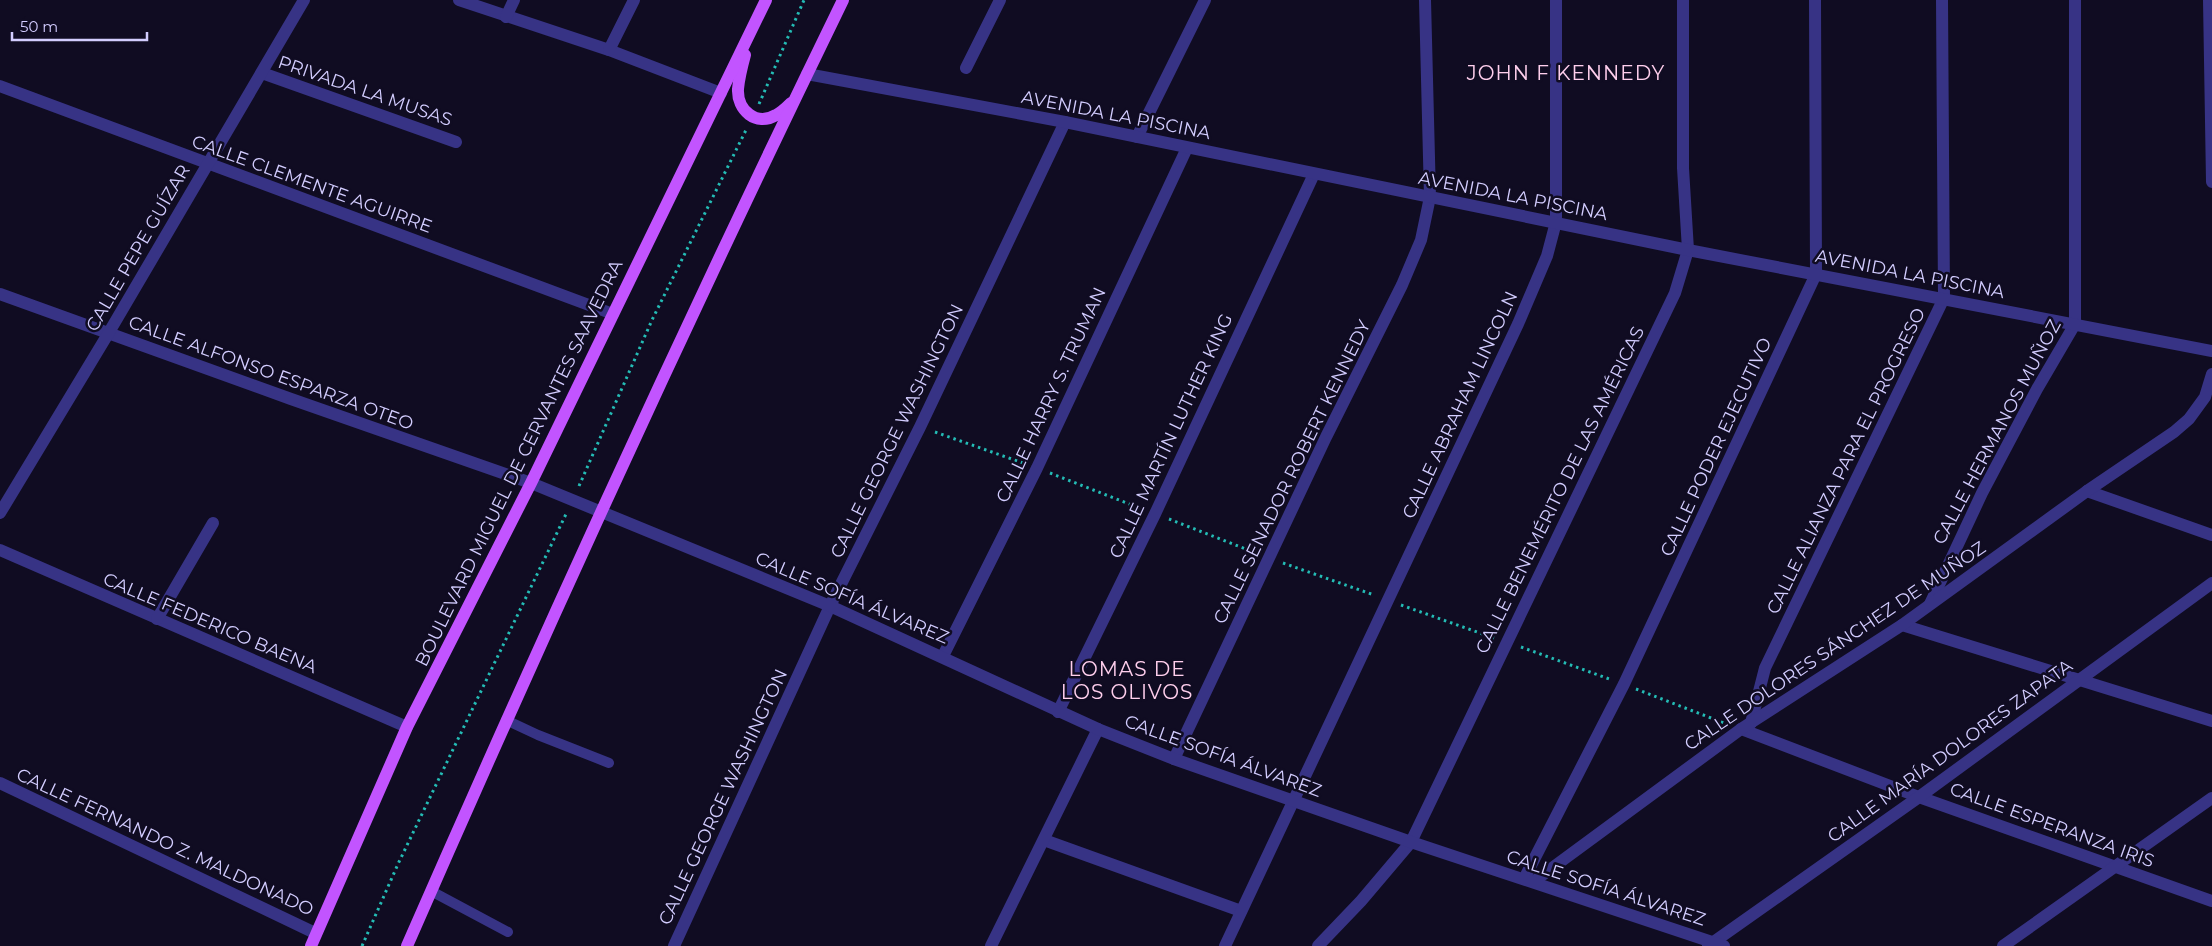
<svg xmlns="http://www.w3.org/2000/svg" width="2212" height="946" font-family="Montserrat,sans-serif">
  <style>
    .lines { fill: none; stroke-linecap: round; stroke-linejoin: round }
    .path { stroke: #24bcb5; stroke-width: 3; stroke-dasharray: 2.5 4; stroke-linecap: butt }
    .service { stroke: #373385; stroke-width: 10 }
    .minor { stroke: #373385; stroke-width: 12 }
    .tertiary { stroke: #373385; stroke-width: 12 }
    .primary { stroke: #c254ff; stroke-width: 12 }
    .labels { text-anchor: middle; stroke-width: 5; stroke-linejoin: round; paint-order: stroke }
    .street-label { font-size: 18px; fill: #d3cdff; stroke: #100c22 }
    .quarter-label { font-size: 20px; letter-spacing: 1px; fill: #ffcfed; stroke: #100c22 }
  </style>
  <rect width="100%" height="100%" fill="#100c22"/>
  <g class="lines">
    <!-- path -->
    <g class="path">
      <polyline points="759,104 804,0"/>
      <polyline points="935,432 1023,463"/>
      <polyline points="1050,473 1142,509"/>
      <polyline points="579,486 652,320 746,130"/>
      <polyline points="1169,519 1256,553"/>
      <polyline points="1283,563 1374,595"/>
      <polyline points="1401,605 1494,638"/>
      <polyline points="1521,647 1612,680"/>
      <polyline points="1636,689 1724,723"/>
      <polyline points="362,946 398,864 567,512"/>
    </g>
    <!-- service -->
    <g class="service">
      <polyline points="506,720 538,735 609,763"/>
      <polyline points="431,891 508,932"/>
    </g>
    <!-- minor -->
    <g class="minor">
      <polyline points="459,0 609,50 721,93"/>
      <polyline points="2209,0 2212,182"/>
      <polyline points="506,17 514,0"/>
      <polyline points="609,50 634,0"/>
      <polyline points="966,68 1000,0"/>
      <polyline points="262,73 456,142"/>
      <polyline points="0,86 613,314"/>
      <polyline points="1137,137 1205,0"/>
      <polyline points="0,294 291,399 531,483"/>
      <polyline points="2087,491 2212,535"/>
      <polyline points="0,513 108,334 304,0"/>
      <polyline points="0,550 407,727"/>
      <polyline points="1930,604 1982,493 2037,389 2075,324 2075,0"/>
      <polyline points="157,619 213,523"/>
      <polyline points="1902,625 2212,721"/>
      <polyline points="943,656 1037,468 1187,148"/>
      <polyline points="1058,712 1155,514 1314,174"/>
      <polyline points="1751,723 1765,668 1944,298 1942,0"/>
      <polyline points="1741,729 1919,797 2212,901"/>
      <polyline points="1174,759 1326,437 1402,285 1421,240 1430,197 1425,0"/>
      <polyline points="0,783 315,933"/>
      <polyline points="1044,840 1241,911"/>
      <polyline points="1524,879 1624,684 1816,274 1815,0"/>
      <polyline points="1533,882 1741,729 1902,625 2087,491 2174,432 2189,419 2205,397 2212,374"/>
      <polyline points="674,946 830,606 920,427 1065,122"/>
      <polyline points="991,946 1098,729"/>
      <polyline points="1225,946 1518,324 1547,256 1556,222 1556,0"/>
      <polyline points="1318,946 1361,901 1411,842 1675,293 1688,250 1683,168 1683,0"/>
      <polyline points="1708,946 1919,797 2212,583"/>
      <polyline points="2003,946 2212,798"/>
    </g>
    <!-- tertiary -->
    <g class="tertiary">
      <polyline points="807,74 1065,122 1688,250 2212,351"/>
      <polyline points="531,483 830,606 1098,729 1174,759 1411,842 1724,946"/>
    </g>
    <!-- primary -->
    <g class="primary">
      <path d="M745,55C742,66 739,78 738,89C737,110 756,127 776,115C782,112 787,107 791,103"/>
      <polyline points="311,946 407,727 531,483 766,0"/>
      <path d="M407,946C546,628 691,312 843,0"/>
    </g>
  </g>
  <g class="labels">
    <!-- street labels -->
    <g class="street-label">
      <text transform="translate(365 91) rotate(19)" y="6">PRIVADA LA MUSAS</text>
      <text transform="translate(1116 115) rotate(11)" y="6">AVENIDA LA PISCINA</text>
      <text transform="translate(312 184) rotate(20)" y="6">CALLE CLEMENTE AGUIRRE</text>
      <text transform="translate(1513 196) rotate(11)" y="6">AVENIDA LA PISCINA</text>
      <text transform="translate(138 248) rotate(-60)" y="6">CALLE PEPE GUÍZAR</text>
      <text transform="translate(1910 274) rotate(11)" y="6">AVENIDA LA PISCINA</text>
      <text transform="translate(271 373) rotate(20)" y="6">CALLE ALFONSO ESPARZA OTEO</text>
      <text transform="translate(1051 395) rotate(-65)" y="6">CALLE HARRY S. TRUMAN</text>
      <text transform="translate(1460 405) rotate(-65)" y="6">CALLE ABRAHAM LINCOLN</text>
      <text transform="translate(897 431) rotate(-64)" y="6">CALLE GEORGE WASHINGTON</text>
      <text transform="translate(1997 432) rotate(-62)" y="6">CALLE HERMANOS MUÑOZ</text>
      <text transform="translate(1171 436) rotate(-65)" y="6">CALLE MARTÍN LUTHER KING</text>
      <text transform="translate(1716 447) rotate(-65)" y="6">CALLE PODER EJECUTIVO</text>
      <text transform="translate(1846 461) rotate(-64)" y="6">CALLE ALIANZA PARA EL PROGRESO</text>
      <text transform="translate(519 463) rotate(-64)" y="6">BOULEVARD MIGUEL DE CERVANTES SAAVEDRA</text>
      <text transform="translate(1292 472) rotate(-64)" y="6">CALLE SENADOR ROBERT KENNEDY</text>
      <text transform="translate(1560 490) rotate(-64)" y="6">CALLE BENEMÉRITO DE LAS AMÉRICAS</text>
      <text transform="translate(852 598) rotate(23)" y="6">CALLE SOFÍA ÁLVAREZ</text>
      <text transform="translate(210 623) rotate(23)" y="6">CALLE FEDERICO BAENA</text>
      <text transform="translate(1835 646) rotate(-34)" y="6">CALLE DOLORES SÁNCHEZ DE MUÑOZ</text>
      <text transform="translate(1950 751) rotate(-36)" y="6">CALLE MARÍA DOLORES ZAPATA</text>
      <text transform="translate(1223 756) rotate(20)" y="6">CALLE SOFÍA ÁLVAREZ</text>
      <text transform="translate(723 797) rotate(-65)" y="6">CALLE GEORGE WASHINGTON</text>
      <text transform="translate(2052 825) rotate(20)" y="6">CALLE ESPERANZA IRIS</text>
      <text transform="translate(165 842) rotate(25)" y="6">CALLE FERNANDO Z. MALDONADO</text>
      <text transform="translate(1606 888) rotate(18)" y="6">CALLE SOFÍA ÁLVAREZ</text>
    </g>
    <!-- quarter labels -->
    <g class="quarter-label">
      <text x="1566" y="80">JOHN F KENNEDY</text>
      <text x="1127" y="676">LOMAS DE<tspan x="1127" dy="23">LOS OLIVOS</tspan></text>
    </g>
  </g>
  <!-- scale -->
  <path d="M12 32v8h135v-8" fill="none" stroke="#d3cdff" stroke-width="2.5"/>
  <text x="20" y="32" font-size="15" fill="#d3cdff" stroke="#100c22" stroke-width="4" paint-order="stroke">50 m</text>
</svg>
